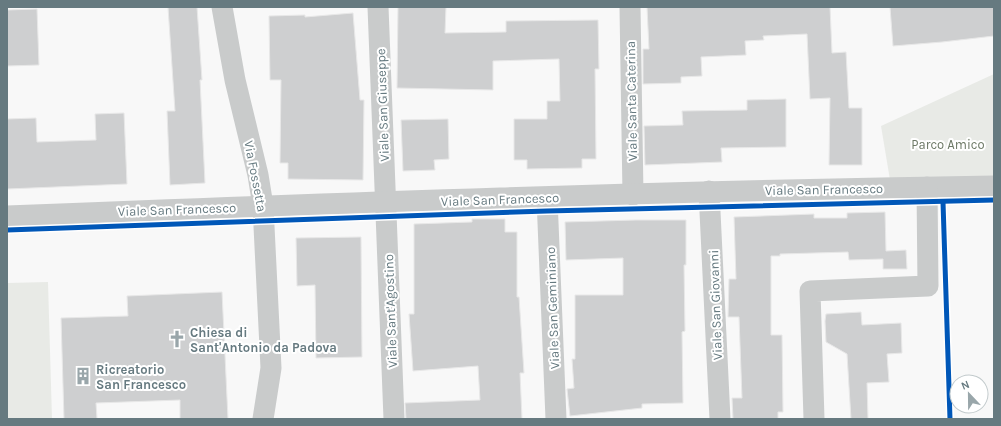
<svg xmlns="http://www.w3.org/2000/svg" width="1001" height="426" font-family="Karla,sans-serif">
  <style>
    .green { fill: #e8eae6 }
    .building { fill: #cecfd0; stroke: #e8e8e8 }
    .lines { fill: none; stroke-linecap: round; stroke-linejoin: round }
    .street { stroke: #c9cbcb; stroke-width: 21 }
    .cycleway-casing { stroke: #fff; stroke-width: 8 }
    .cycleway { stroke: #0057b8; stroke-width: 5 }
    .labels { text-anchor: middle; stroke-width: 4; stroke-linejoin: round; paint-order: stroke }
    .street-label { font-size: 13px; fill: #667a80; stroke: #fff }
    .park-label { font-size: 13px; fill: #6c7865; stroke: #fff }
    .poi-label { font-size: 13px; font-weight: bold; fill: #667a80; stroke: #fff; text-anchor: start }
  </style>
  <rect width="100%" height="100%" fill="#f8f8f8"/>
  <!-- green -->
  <g class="green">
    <polygon points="994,74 994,187 892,192 881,126"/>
    <polygon points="48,282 52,419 7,419 7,283"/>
  </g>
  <!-- building -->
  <g class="building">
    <polygon points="168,7 197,7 202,80 200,80 205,183 170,185 167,111 175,111"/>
    <polygon points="398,7 446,7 445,33 506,32 506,21 598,20 599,69 595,69 596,159 582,159 582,168 527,169 527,160 514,160 514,119 547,119 547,101 560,101 559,59 493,61 493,90 397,88"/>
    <polygon points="647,7 830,7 832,53 846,52 849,108 862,108 862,165 829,165 830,98 810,99 807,34 763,36 764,40 745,41 746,55 701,57 702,76 681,77 681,83 643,84 643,49 649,49"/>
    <polygon points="890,7 994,7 994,36 942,42 893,46"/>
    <polygon points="37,9 39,65 7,66 7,10"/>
    <polygon points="353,13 360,100 364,100 363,180 288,179 288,163 280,163 281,80 270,80 269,16 305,15 305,17"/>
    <polygon points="786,99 786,147 721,148 722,162 645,165 644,126 683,125 682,111 747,110 747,100"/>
    <polygon points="124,113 127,184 7,189 7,119 36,118 37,142 96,140 95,114"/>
    <polygon points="448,119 449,159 434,160 435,170 403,171 401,120"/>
    <polygon points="885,212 886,251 906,250 907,269 883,269 883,259 849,260 848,252 780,254 780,256 771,256 771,335 782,335 783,412 778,412 778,419 733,419 732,398 742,398 739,317 728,317 729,279 736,279 734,217 814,214 814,218 847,218 847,213"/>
    <polygon points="472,219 505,219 505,232 517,232 517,297 519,297 524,373 520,373 522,419 406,419 405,403 480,400 478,366 413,371 409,314 414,314 414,224 472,222"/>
    <polygon points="636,220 686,220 686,265 684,265 685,331 682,332 683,403 642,404 642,408 570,416 567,389 574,388 572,359 575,359 575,295 623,295 623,258 566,260 565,222"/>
    <polygon points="361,237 362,357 316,358 315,285 297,286 296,238"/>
    <polygon points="222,292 228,419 180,419 180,400 96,403 97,419 64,419 61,318 128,316 127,296"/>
    <polygon points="861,312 862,325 901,323 902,353 887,354 889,382 867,383 868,419 851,419 847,354 826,342 825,321 826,314"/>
  </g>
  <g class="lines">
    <!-- street -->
    <g class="street">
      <polyline points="222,7 235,80 258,175 263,206 271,368 263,419"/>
      <polyline points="378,7 394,419"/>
      <polyline points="630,7 633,195"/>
      <polyline points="709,191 720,419"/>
      <polyline points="547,198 556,419"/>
      <path d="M7,216C336,203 665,191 994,186"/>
      <polyline points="814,419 810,291 928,286 927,187"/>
    </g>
    <!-- cycleway casing -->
    <g class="cycleway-casing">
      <g id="cycleway">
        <polyline points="943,202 950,419"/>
        <polyline points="7,230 547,211 994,200"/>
      </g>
    </g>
    <!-- cycleway -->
    <use href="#cycleway" class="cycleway"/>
  </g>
  <!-- icons -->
  <defs>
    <g id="church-bare" transform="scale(1.38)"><path d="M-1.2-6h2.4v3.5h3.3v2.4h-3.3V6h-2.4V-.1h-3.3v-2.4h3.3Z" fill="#99a6aa" stroke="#fff" stroke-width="2.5" paint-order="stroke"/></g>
    <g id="building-bare" transform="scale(1.38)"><path d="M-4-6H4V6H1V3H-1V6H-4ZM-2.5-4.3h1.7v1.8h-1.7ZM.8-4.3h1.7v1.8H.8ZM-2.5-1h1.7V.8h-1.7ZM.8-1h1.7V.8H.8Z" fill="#99a6aa" stroke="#fff" stroke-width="2.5" paint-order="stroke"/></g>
  </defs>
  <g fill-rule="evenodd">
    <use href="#church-bare" x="177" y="339"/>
    <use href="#building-bare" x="83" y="376"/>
  </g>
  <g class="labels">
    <!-- street labels -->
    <g class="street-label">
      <text transform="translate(631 101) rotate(-91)" y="5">Viale Santa Caterina</text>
      <text transform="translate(382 105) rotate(-92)" y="5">Viale San Giuseppe</text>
      <text transform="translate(256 176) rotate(79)" y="5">Via Fossetta</text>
      <text transform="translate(824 189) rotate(-1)" y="5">Viale San Francesco</text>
      <text transform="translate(500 199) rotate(-2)" y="5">Viale San Francesco</text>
      <text transform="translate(177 209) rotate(-2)" y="5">Viale San Francesco</text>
      <text transform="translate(715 305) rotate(-92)" y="5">Viale San Giovanni</text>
      <text transform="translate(552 308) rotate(-92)" y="5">Viale San Geminiano</text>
      <text transform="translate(390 311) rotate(-92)" y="5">Viale Sant'Agostino</text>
    </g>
    <!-- park labels -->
    <g class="park-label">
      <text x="948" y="149">Parco Amico</text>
    </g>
    <!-- poi labels -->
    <g class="poi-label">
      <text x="190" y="337">Chiesa di<tspan x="190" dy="15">Sant'Antonio da Padova</tspan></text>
      <text x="96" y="374">Ricreatorio<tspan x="96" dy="15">San Francesco</tspan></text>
    </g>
  </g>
  <!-- border -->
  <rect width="1001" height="426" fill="none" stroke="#667a80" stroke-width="16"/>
  <!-- north arrow -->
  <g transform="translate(969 394) rotate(338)"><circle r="19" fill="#ffffff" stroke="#c2cacc"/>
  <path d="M0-3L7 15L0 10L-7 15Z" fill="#99a6aa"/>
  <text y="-6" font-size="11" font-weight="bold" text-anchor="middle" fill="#667a80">N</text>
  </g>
</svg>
